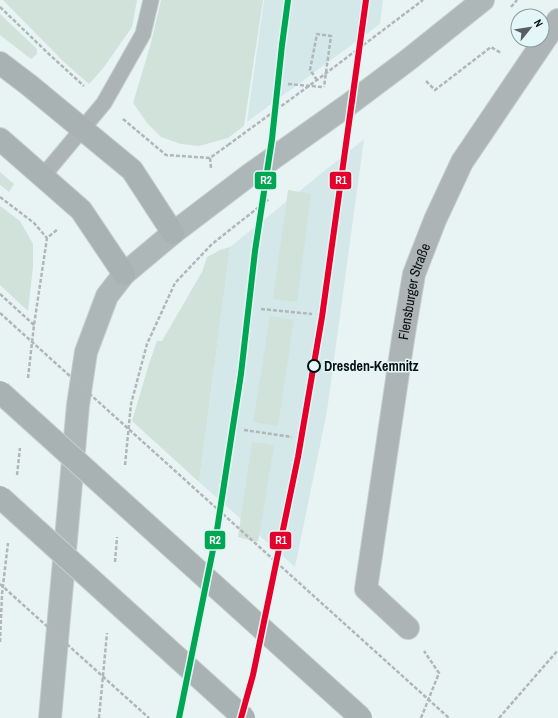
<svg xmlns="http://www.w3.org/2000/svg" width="558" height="718" font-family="'Archivo Narrow',sans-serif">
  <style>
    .built { fill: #d4e8ea }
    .green { fill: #d0e2da }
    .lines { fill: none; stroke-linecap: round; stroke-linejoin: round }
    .lane-casing { stroke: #c5cecf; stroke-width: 17 }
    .street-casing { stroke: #c5cecf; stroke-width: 24 }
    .primary-casing { stroke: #c5cecf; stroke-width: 24 }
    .highway-casing { stroke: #c5cecf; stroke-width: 24 }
    .path { stroke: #b1b7b8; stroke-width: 2.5; stroke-dasharray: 4 2; stroke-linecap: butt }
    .lane { stroke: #adb4b6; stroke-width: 15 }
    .street { stroke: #adb4b6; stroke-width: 22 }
    .primary { stroke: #aeb7b8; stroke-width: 22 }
    .highway { stroke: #a8b2b3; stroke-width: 22 }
    .highway-bridge-casing { stroke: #c5cecf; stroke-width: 24; stroke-linecap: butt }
    .path-bridge { stroke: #b1b7b8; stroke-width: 2.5; stroke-dasharray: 4 2; stroke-linecap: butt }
    .highway-bridge { stroke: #a8b2b3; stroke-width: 22 }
    .rail-1-casing { stroke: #e3f7f9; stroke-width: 9 }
    .rail-2-casing { stroke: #e3f7f9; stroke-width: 9 }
    .rail-1 { stroke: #e4002b; stroke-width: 6 }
    .rail-2 { stroke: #00a651; stroke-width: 6 }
    .stop-dot { fill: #e3f7f9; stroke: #091011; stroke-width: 2 }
    .labels { text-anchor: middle; stroke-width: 3; stroke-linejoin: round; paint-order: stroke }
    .street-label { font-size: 14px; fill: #091011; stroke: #e3f7f9 }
    .stop-label { font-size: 14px; font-weight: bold; fill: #091011; stroke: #e3f7f9; text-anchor: start }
    .line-badge { stroke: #e3f7f9; stroke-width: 1.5 }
    .badge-label { font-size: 11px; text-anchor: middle; font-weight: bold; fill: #fff }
  </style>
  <rect width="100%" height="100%" fill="#e8f3f4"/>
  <!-- built -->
  <g class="built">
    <polygon points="264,0 383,0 380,24 247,122"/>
    <polygon points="364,139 327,411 295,567 199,482 230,247"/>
  </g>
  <!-- green -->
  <g class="green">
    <polygon points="3,0 137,0 132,27 104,67 89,84 64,62"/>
    <polygon points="161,0 263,0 244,126 228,138 199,146 181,144 161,137 148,124 133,103 151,43"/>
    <polygon points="0,14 37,49 37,54 31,59 0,35"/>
    <polygon points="0,172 14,184 9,192 0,185"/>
    <polygon points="288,190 311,194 297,302 273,299"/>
    <polygon points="0,206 20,221 33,244 33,267 28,311 0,285"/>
    <polygon points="230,247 227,270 199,482 132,421 149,364 157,341 162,341 202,272 207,257 220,250"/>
    <polygon points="270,316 294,320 278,426 253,422"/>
    <polygon points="252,442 274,445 258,542 238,537"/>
  </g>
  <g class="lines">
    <!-- lane casing -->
    <g class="lane-casing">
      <polyline id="lane" points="43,176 104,103 143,34 151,0"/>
    </g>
    <!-- street casing -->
    <g class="street-casing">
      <g id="street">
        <path id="s1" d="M408,628L366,589L403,339L414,274L435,220L462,162L558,20"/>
      </g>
    </g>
    <!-- primary casing -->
    <g class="primary-casing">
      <polyline id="primary" points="50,718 78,405 86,352 107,296 124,274 173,233 248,176 348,105 408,60 483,0"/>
    </g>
    <!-- highway casing -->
    <g class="highway-casing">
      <g id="highway">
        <polyline points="0,63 29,85 132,170 173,233"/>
        <polyline points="0,139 81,210 124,274"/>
      </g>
    </g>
    <!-- path -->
    <g class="path">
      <polyline points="0,7 51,56 84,86"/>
      <polyline points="511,7 517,0"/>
      <polyline points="317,80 310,70 317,34 331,36 324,87"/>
      <polyline points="426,81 435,90 491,47 501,53"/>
      <polyline points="288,84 322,87"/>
      <polyline points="123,119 166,155 210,158 228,145"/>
      <polyline points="210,158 211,168"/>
      <polyline points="0,197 34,223 47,238"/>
      <polyline points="0,294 34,325"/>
      <polyline points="261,309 312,314"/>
      <polyline points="28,378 34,325 47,238 58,229"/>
      <polyline points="244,430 292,437"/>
      <polyline points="125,465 131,404 147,344 175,283 212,244 269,199"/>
      <polyline points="17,475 20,448"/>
      <polyline points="115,562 117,537"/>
      <polyline points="0,642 2,594 8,543"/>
      <polyline points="99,718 107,633"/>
      <polyline points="421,718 439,673 424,651"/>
      <polyline points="499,718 558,650"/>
    </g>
    <!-- lane -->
    <use href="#lane" class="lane"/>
    <!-- street -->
    <use href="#street" class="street"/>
    <!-- primary -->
    <use href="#primary" class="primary"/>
    <!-- highway -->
    <use href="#highway" class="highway"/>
    <!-- highway-bridge casing -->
    <g class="highway-bridge-casing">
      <g id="highway-bridge">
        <polyline points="0,392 361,718"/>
        <polyline points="0,497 244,718"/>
      </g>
    </g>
    <!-- path-bridge -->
    <g class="path-bridge">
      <polyline points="228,145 317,80 423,0"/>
      <polyline points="0,313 449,718"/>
      <polyline points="0,584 149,718"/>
    </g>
    <!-- highway-bridge -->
    <use href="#highway-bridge" class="highway-bridge"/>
    <!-- rail-1 casing -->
    <g class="rail-1-casing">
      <polyline id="rail-1" points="241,718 253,675 298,457 322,317 366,0"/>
    </g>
    <!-- rail-2 casing -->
    <g class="rail-2-casing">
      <polyline id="rail-2" points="179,718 217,530 241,374 255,251 272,139 282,45 288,0"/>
    </g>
    <!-- rail-1 -->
    <use href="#rail-1" class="rail-1"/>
    <!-- rail-2 -->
    <use href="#rail-2" class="rail-2"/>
  </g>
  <!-- markers -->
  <circle class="stop-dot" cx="314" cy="366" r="6"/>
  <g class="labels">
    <!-- street labels -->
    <g class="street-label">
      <text dy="5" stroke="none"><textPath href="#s1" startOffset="359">Flensburger Straße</textPath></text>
    </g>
    <!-- stop labels -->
    <g class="stop-label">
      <text x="324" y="371">Dresden-Kemnitz</text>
    </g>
  </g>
  <g class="line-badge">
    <rect x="254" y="171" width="23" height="19" rx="4" fill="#00a651"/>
    <rect x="329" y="171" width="23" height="19" rx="4" fill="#e4002b"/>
    <rect x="204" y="530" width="22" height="20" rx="4" fill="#00a651"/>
    <rect x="269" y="531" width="23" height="19" rx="4" fill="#e4002b"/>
  </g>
  <g class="badge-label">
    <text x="266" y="184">R2</text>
    <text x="341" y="184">R1</text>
    <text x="215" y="544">R2</text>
    <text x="281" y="544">R1</text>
  </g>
  <!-- north arrow -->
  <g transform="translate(530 28) rotate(60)"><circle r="19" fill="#e3f7f9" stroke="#8c9b9c"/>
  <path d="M0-3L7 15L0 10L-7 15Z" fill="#575f60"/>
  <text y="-6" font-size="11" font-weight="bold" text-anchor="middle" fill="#091011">N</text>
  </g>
</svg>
